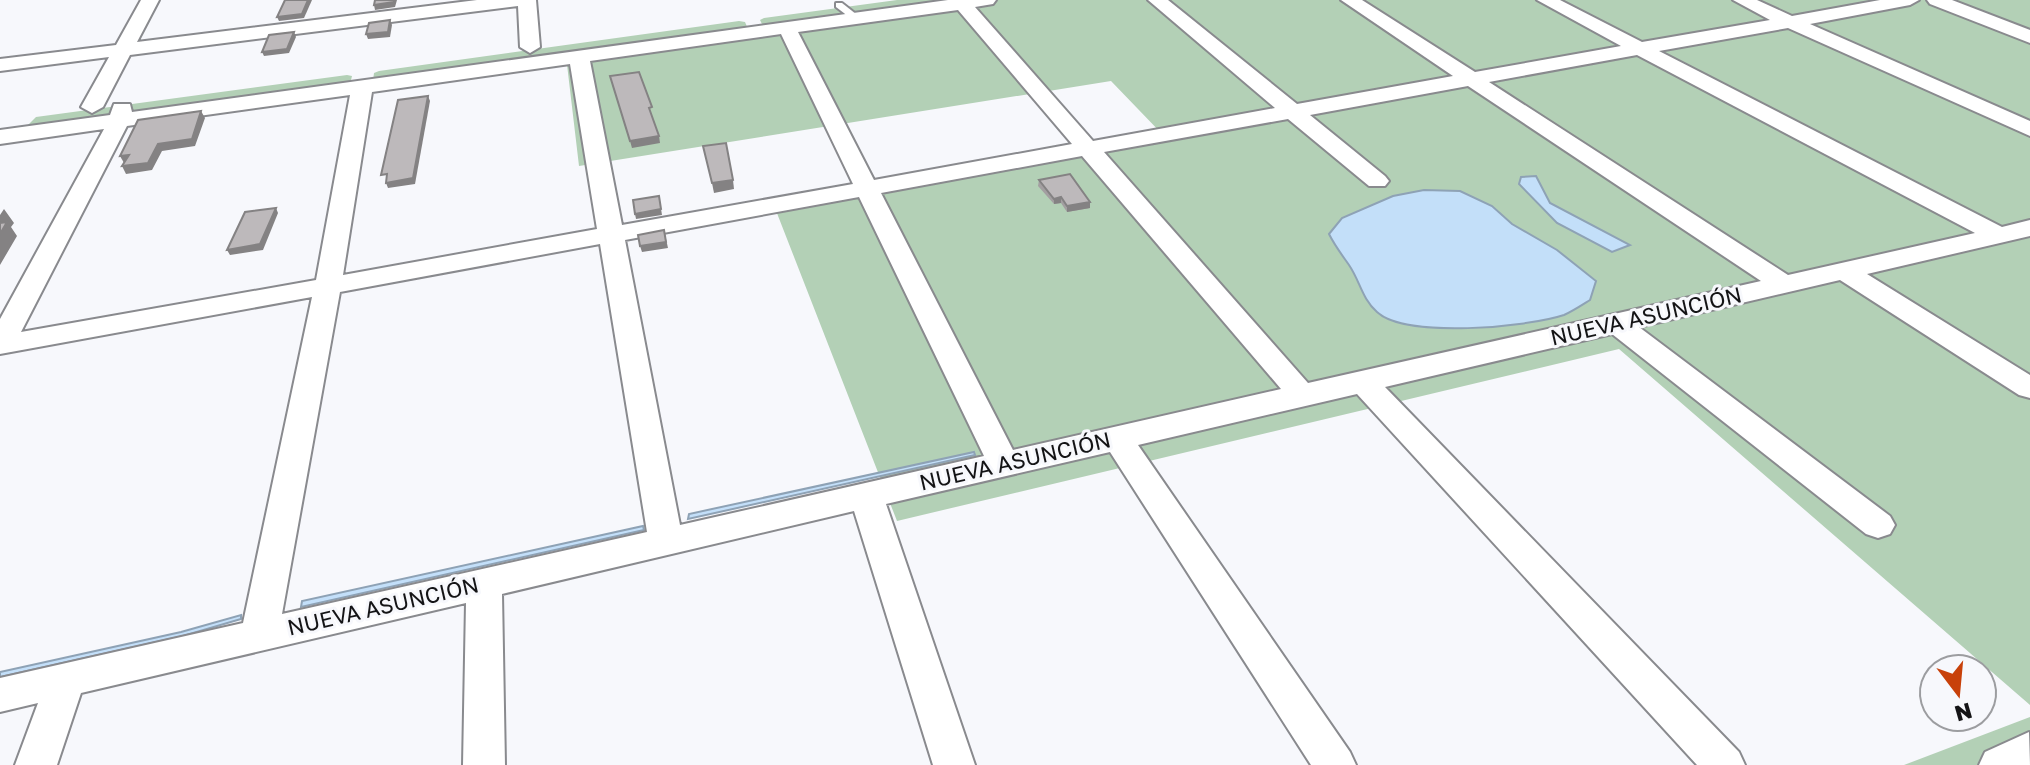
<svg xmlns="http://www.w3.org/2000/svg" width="2030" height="765" font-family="'Golos Text',sans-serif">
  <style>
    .green { fill: #b3d0b6 }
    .water { fill: #c3dff9; stroke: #8ea2b5; stroke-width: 2 }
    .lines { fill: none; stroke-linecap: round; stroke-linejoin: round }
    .service-casing { stroke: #898a8e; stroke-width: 4 }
    .minor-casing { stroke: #898a8e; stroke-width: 4 }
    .service { fill: #fff; fill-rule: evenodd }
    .minor { fill: #fff; fill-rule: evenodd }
    .wall { fill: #a39fa1 }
    .shaded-wall { fill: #848283 }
    .building { fill: #bdb9bb; stroke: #848283; stroke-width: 2 }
    .labels { text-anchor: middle; stroke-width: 6; stroke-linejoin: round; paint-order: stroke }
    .street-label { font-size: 22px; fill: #141416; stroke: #f7f8fc }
  </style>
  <rect width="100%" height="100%" fill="#f7f8fc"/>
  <!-- green -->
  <g class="green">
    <polygon points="897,0 2030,0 2030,705 1619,349 897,521 773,203 1164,136 1111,81 579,166 566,56 373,81 374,73 379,71 739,21 745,22 748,29 763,26 760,20 764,18"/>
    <polygon points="347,75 352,76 350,84 24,129 36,117"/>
    <polygon points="2030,717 2030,765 1904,765"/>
  </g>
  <!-- water -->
  <g class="water">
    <polygon points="1536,176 1550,203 1630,245 1612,252 1557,223 1519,184 1521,177"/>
    <path d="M1424,190L1460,191L1492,206L1512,224L1557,250L1596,281L1590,300C1582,305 1573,311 1564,315C1528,327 1406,339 1377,312C1362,299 1360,281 1349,265C1342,255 1335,246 1329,234L1342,218L1393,196Z"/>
    <polygon points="974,452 975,455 688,519 689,514"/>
    <polygon points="643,526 644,530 301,607 302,601"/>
    <polygon points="241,615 241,619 183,636 0,677 0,672 181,632"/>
  </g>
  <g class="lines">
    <!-- service casing -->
    <g class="service-casing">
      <polygon id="service" points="836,3 842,3 861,18 853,20 836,7"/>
    </g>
    <!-- minor casing -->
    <g class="minor-casing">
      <g id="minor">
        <polygon points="141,0 159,0 137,42 477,0 536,0 540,47 530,53 520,47 518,6 130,55 103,107 92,113 81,107 109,57 0,71 0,59 116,45"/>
        <path d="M948,0H996L993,4L975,7L1093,141L1275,108L1148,0H1168L1297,104L1453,76L1341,0H1362L1475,72L1621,46L1537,0H1560L1642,42L1770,20L1733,0H1757L1792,16L1880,0H1919L1910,5L1810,24L2030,121V136L1788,28L1659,51L2002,227L2030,220V236L1867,274L2030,375V398L2019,395L1840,280L1639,327L1890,516L1895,525L1890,534L1878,538L1866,534L1612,334L1385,387L1739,752L1745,765H1697L1357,394L1138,445L1350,752L1356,765H1311L1110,452L886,504L975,765H933L854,511L502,594L505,765H463L466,603L81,693L57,765H15L38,703L0,712V678L243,623L312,297L0,354V319L104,129L0,144V130L110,115L114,104H130L132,112ZM958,10L1072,144L874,180L798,32ZM781,34L853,184L622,225L590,61ZM1637,55L1975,233L1788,275L1489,82ZM570,64L597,229L343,275L372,92ZM1468,86L1761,281L1308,383L1104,152L1288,119L1369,186H1385L1389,181L1385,176L1310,115ZM350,95L316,280L21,332L127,126ZM1082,156L1281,389L1013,450L881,193ZM859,197L984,456L680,525L625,240ZM600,244L647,532L282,614L340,292Z"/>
        <polygon points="1927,0 1952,0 2030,30 2030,43 1930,4"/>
        <polygon points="2029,732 2030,765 1979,765 1985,752"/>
      </g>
    </g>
    <!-- service -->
    <use href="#service" class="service"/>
    <!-- minor -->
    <use href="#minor" class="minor"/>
  </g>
  <!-- wall -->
  <polygon class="wall" points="1039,180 1090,202 1090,208 1067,212 1061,203 1054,204 1038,186"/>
  <!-- shaded-wall -->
  <g class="shaded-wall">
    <polygon points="308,0 312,0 304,18 279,21 277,17"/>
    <polygon points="394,0 397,0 395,7 375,10 374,5"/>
    <polygon points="390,20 392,25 390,37 368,39 366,34"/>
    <polygon points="294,32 296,37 289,53 264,56 262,52"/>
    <polygon points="428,96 430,101 415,184 388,188 386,183"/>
    <polygon points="201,111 205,118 195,146 162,151 152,170 126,174 122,166 158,144"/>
    <polygon points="659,136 660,143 632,148 630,141"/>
    <polygon points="129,155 124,163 120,156"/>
    <polygon points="733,180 734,189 714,193 712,183"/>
    <polygon points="659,196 662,215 636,219 635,214"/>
    <polygon points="1061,197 1061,203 1054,204 1054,199"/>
    <polygon points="1090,202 1090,208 1067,212 1067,206"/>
    <polygon points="276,208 278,213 263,250 230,255 227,250"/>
    <polygon points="4,209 14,223 11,227 17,236 0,265 0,215"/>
    <polygon points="664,230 668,248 642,252 640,246"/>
  </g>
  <!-- building -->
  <g class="building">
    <polygon points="285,0 308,0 302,14 277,17"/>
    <polygon points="375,0 394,0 394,2 374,5"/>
    <polygon points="390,20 388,32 366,34 369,23"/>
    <polygon points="294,32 287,49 262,52 269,35"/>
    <polygon points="639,72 652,107 649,108 659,136 630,141 610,76"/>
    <polygon points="428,96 413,178 386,183 387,174 381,175 398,100"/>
    <polygon points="201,111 192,139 158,144 148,163 122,166 129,155 120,156 138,120"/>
    <polygon points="726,143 733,180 712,183 703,146"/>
    <polygon points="1070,174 1090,202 1067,206 1061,197 1054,199 1039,180"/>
    <polygon points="659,196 661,209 635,214 633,200"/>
    <polygon points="276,208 260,244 227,250 245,212"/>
    <polygon points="7,222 0,234 0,223"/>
    <polygon points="664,230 666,242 640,246 638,235"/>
  </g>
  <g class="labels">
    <!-- street labels -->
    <g class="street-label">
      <text transform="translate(1646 316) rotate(-13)" y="8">NUEVA ASUNCIÓN</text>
      <text transform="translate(1015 461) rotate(-13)" y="8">NUEVA ASUNCIÓN</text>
      <text transform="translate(383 606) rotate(-13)" y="8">NUEVA ASUNCIÓN</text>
    </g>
  </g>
  <!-- north arrow -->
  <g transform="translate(1958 693) rotate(164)"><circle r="38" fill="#f7f8fc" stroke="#9c9da0" stroke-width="2"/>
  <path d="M0-6L14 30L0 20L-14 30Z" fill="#c8410a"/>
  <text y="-12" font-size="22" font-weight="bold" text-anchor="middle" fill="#141416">N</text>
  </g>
</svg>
